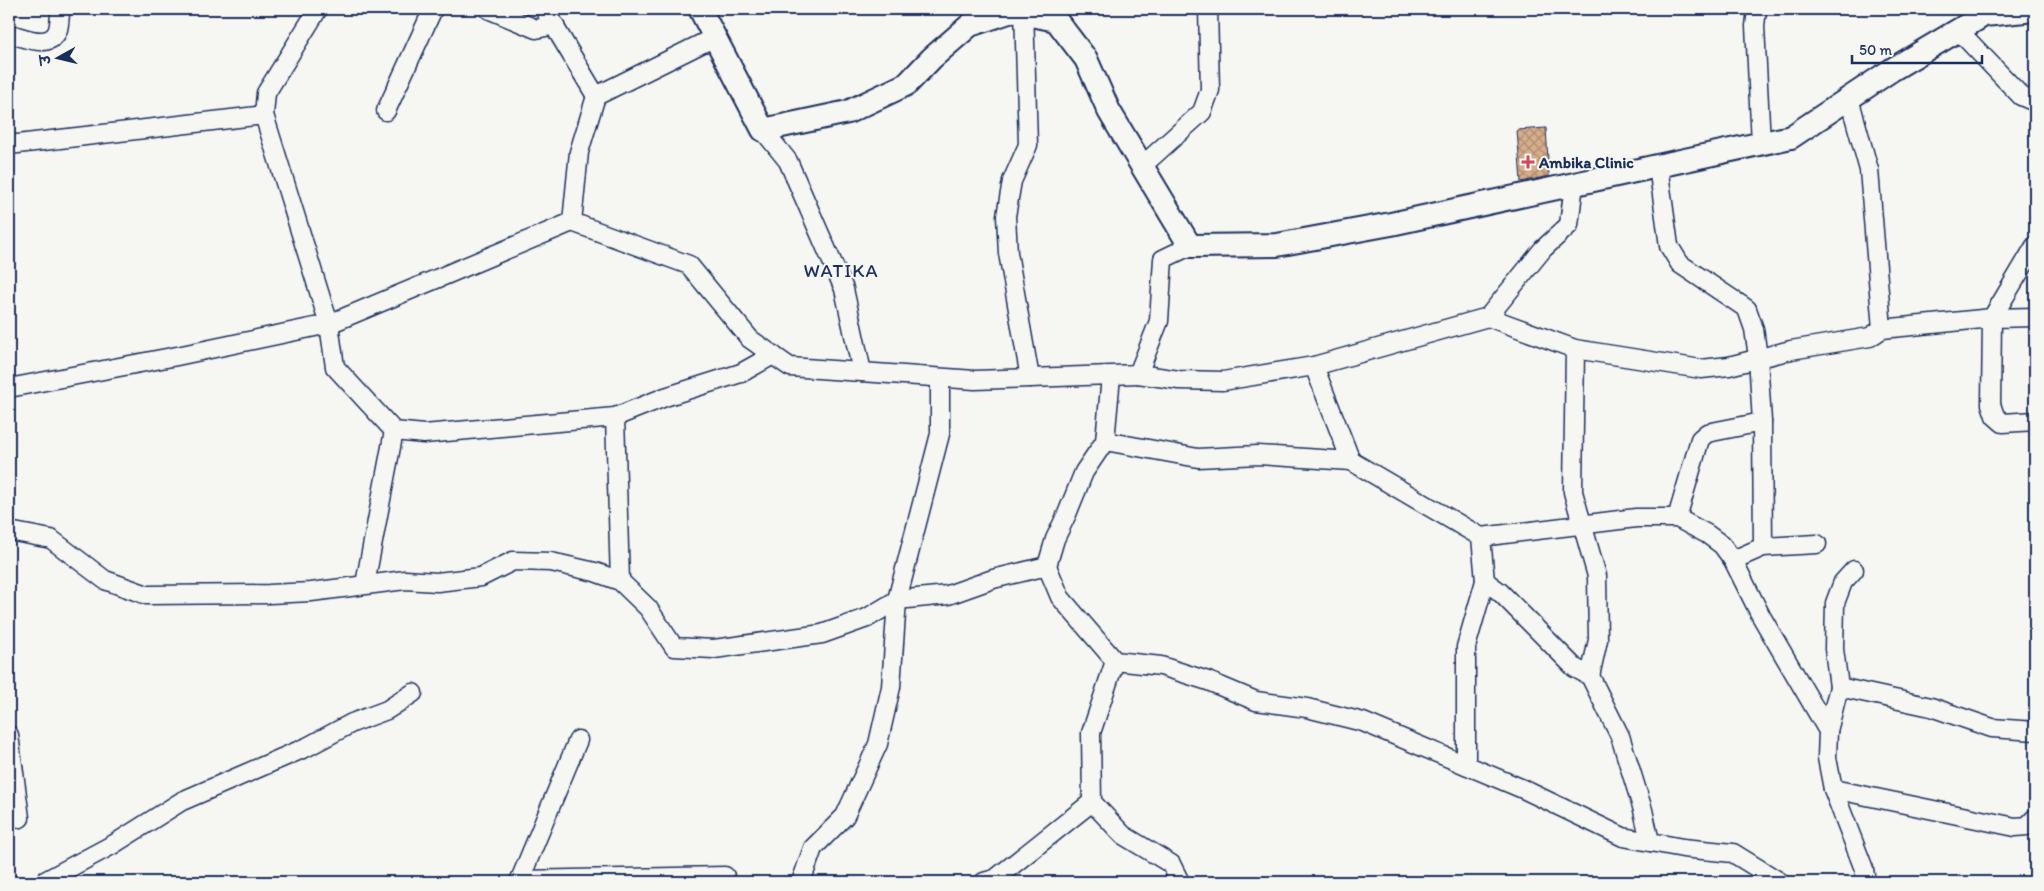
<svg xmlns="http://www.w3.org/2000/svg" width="2044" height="891" font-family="Itim,'Playpen Sans Deva',sans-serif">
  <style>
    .building { fill: url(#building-cross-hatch); stroke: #1b2f5e }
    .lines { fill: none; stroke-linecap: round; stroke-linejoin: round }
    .minor-casing { stroke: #1b2f5e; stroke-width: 21 }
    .tertiary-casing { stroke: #1b2f5e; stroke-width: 26 }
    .minor { stroke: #f6f6f2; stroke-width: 18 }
    .tertiary { stroke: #f6f6f2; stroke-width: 22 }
    .poi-dot { fill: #d1495b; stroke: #f6f6f2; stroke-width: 2 }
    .labels { text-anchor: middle; stroke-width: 4; stroke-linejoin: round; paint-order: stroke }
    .poi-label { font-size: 16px; font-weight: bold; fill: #1b2f5e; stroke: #f6f6f2; text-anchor: start }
    .quarter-label { font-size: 19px; letter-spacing: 1px; fill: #1b2f5e; stroke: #f6f6f2 }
  </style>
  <defs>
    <pattern id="building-cross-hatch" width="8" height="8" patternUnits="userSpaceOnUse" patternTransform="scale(1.25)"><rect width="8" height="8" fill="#d8ad89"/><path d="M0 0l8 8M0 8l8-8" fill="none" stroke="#ae8d73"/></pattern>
  </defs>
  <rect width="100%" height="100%" fill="#f6f6f2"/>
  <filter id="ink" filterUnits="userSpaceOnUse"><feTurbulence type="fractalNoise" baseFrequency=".02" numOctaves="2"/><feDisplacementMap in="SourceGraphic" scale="10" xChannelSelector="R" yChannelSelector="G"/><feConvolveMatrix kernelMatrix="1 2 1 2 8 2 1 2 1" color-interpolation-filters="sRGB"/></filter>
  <g filter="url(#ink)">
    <!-- building -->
    <polygon class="building" points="1546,128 1549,176 1521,182 1517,130"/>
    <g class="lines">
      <!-- minor casing -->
      <g class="minor-casing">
        <g id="minor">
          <polyline points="318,9 266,93 264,115 329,324 335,367 394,431 424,434 615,417 665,397 741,373 773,355"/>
          <polyline points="488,9 536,29 555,25"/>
          <polyline points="544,9 596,96"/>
          <polyline points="1024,9 1028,145 1012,181 1006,216 1008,253 1030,378"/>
          <polyline points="1757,9 1755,26 1761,143"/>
          <polyline points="1958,30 2021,96 2035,102"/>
          <path d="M9,34C22,36 48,50 57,32C60,26 59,16 61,9"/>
          <polyline points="1849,98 1869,170 1882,329"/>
          <polyline points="386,111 433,9"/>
          <polyline points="763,130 788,161 844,289 862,372"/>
          <polyline points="9,145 264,115"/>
          <polyline points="1142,166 1202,112 1210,90 1208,9"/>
          <polyline points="1658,166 1669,246 1680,264 1747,309 1754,329 1758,357 1762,422 1763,547"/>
          <polyline points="572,222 689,265 750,339 790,367 975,380 1138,374 1159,321 1163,259 1190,246"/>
          <polyline points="2035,246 1992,318 1991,404 1995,416 2003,423 2035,421"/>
          <polyline points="1488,317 1543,249 1569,225 1574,184"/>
          <polyline points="1575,349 1573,492 1597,576 1598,640 1590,676"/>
          <polyline points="1314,366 1351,461"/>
          <polyline points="1138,374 1179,380 1223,381 1314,366 1488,317 1575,349 1701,369 1729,366 1791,350 1870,337 1882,329 1992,318 2035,317"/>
          <polyline points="1111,376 1105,441 1084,472 1067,514 1055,539 1047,566 1060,597 1115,661 1161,666 1208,681 1256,701 1307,708 1363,722 1523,789 1623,837 1683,848 1733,853 1780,882"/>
          <polyline points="9,388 177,356 329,324 572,222 579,152 596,96 715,37"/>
          <polyline points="615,417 620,581"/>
          <polyline points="1105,441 1198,458 1258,455 1351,461 1481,537 1485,581 1466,647 1466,765"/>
          <polyline points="1677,518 1700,439 1707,433 1762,422"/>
          <polyline points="9,531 51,539 105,580 147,595 269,594 311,592 405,580 437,582 481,577 513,561 551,562 595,572 620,581 648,608 674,647 714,649 822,634 867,618 897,600 948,595 993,579 1047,566"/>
          <polyline points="1481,537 1636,518 1677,518 1707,534 1722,545 1733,560 1761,616 1828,731 1827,758 1833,789 1864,869 1866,882"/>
          <polyline points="1733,560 1763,547 1817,544"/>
          <polyline points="1485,581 1500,592 1575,668 1590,676 1620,736 1643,810 1650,842"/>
          <polyline points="365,584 394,431"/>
          <polyline points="1115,661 1091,733 1092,802 1123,835 1171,864 1180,882"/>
          <polyline points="1839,687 1931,707 1992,728 2035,731"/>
          <polyline points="1828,731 1839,687 1834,649 1835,603 1843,582 1854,570"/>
          <polyline points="9,735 20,818"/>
          <polyline points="1833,789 2015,827 2027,826 2035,818"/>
          <polyline points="520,880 725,876"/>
          <polyline points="43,882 114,844 182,801 307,747 352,723 387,710 413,693"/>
          <polyline points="519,882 578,740"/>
          <polyline points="801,882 813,848 845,816 878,744 891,687 897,600 940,434 940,378"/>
          <polyline points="984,882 995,879 1092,802"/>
        </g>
      </g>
      <!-- tertiary casing -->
      <g class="tertiary-casing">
        <polyline id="tertiary" points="700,9 763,130 848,112 907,84 932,58 970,25 1012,11 1056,20 1086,59 1109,111 1190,246 1277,245 1391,224 1791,137 1893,69 1984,15 2035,10"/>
      </g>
      <!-- minor -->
      <use href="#minor" class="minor"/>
      <!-- tertiary -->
      <use href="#tertiary" class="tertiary"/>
    </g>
  </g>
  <!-- markers -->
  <path class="poi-dot" d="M1525.5 154.5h5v5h5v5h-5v5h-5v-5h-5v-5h5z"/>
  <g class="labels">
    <!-- poi labels -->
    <g class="poi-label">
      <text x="1539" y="168">Ambika Clinic</text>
    </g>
    <!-- quarter labels -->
    <g class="quarter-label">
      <text x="841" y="277">WATIKA</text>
    </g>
  </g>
  <!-- margin -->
  <rect width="2044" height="891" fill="none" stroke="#f6f6f2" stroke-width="30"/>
  <rect x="15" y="15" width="2014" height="861" fill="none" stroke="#1b2f5e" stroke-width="2" filter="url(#ink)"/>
  <!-- north arrow -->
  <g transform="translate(58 58) rotate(262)" stroke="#f6f6f2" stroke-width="4" paint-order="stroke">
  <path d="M0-4L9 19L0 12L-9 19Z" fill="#1b2f5e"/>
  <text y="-8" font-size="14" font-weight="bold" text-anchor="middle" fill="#1b2f5e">उ</text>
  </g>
  <!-- scale -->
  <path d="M1852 55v8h130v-8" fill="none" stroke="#1b2f5e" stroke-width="2.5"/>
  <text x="1859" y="55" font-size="15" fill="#1b2f5e" stroke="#f6f6f2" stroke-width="4" paint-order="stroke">50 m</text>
</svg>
